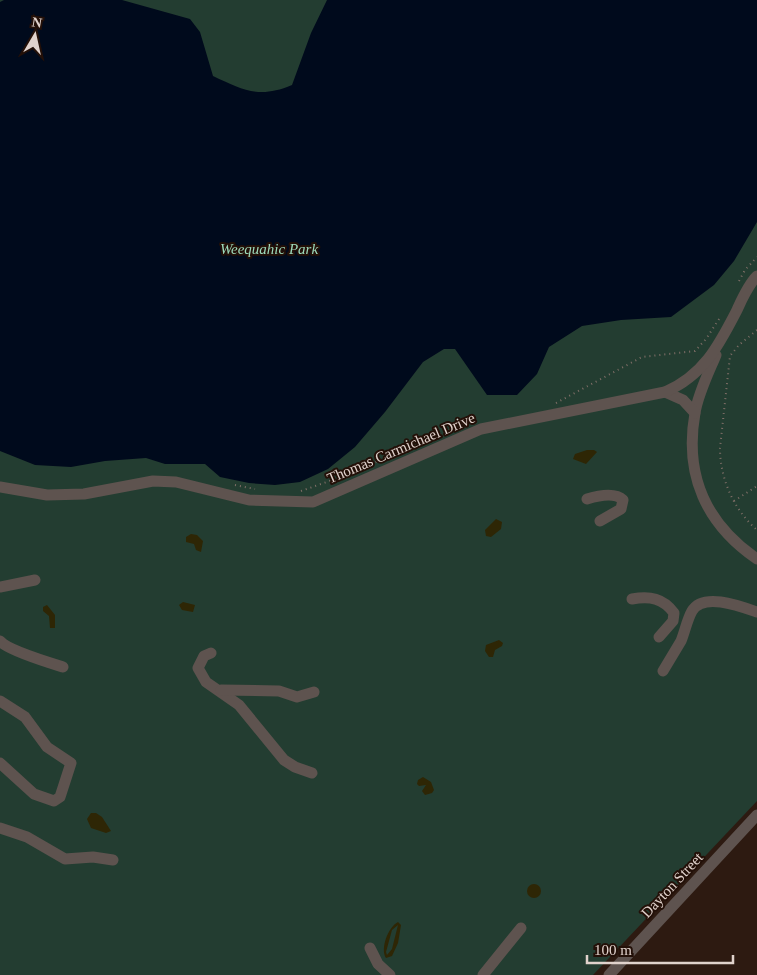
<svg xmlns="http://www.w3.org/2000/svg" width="757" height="975" font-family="'Times New Roman',serif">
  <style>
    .green { fill: #233d31 }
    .sand { fill: #2e2605; fill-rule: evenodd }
    .water { fill: #000a1c }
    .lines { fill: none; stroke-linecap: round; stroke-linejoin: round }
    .path { stroke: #806f68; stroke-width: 2; stroke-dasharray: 1 4; stroke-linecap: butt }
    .minor { stroke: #5e534f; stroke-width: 11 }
    .labels { text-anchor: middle; stroke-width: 4; stroke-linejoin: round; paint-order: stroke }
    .park-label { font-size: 15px; font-style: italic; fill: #9ddabb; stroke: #231008 }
    .street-label { font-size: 15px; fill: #e0d2cc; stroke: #231008 }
  </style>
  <rect width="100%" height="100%" fill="#2d1a11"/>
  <!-- green -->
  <polygon class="green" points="0,0 757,0 757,801 593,975 0,975"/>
  <!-- sand -->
  <g class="sand">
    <polygon points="587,450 594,450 597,452 586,464 573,459 575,454"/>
    <polygon points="496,519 502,522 501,529 491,537 486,536 485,530"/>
    <polygon points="191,534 197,535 203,541 201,552 196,550 194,544 186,542 186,537"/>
    <polygon points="183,602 195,605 193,612 182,610 179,605"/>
    <polygon points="47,605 55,615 55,628 50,628 49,616 43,611 43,607"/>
    <polygon points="499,640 503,643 502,646 495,650 493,657 489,657 485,651 486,645"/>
    <polygon points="423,777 431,782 434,790 432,793 425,795 422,791 426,785 419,786 417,784 418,780"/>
    <polygon points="91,813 96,813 102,817 111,831 106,833 91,828 87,819"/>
    <circle cx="534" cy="891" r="7"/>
    <path d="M398,922L401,925L398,943L392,956L386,958C380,949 388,927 398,922ZM398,925L392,949L387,955L386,952L392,930Z"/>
  </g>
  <!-- water -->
  <path class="water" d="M4,0H122L190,19L200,32L213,76C243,90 259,99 292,85L311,33L327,0H757V222L734,261L714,285L671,317L621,320L582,326L549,347L537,374L517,395H487L455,349H444L423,362L385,412L355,447L328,469L300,482L275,485L249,483L220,477L205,464H165L146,458L105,461L71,467L35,465L0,451V2Z"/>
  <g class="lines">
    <!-- path -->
    <g class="path">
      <polyline points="739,281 745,270 757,257"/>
      <path d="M757,330L739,345L730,356L720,448C720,479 734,510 757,530"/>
      <polyline points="556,403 642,357 695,351 706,339 721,316"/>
      <polyline points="235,485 255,489"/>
      <polyline points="301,491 341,477 450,430"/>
      <polyline points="734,501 757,486"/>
    </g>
    <!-- minor -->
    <g class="minor">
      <path d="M716,355C708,374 698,394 695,413C684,475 706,524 757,559"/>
      <polyline points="665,392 683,400 695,413"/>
      <path d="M0,487L47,495L84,494L153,481L176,482L249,500L313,502L481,429L665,392C704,375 719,345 737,310C742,299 748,285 757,276"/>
      <path d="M587,499C597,496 615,492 623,500L621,509L600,521"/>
      <polyline points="0,587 35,580"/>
      <path d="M632,599C650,596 663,598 674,613L673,621L659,637"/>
      <path d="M0,641C7,650 50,663 63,667"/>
      <polyline points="211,653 204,656 198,668 206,682 239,705 284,760 295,767 312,773"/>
      <path d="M663,671C669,661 675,651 681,641C685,631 687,620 692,611C703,592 740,606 757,612"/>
      <polyline points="221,690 279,691 297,697 314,692"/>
      <polyline points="0,701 25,717 47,747 71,763 60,797 54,801 34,794 0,763"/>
      <polyline points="0,828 27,837 65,859 93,857 113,860"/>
      <polyline points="370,948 378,964 390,975"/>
      <polyline points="483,975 521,928"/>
      <polyline points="609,975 757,815"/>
    </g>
  </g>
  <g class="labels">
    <!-- park labels -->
    <g class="park-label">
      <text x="269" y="254">Weequahic Park</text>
    </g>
    <!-- street labels -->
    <g class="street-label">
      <text transform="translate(401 448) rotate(-23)" y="5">Thomas Carmichael Drive</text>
      <text transform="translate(672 885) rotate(-47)" y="5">Dayton Street</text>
    </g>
  </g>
  <!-- north arrow -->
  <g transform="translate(35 35) rotate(9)" stroke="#231008" stroke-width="4" paint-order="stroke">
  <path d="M0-4L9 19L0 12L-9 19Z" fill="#e0d2cc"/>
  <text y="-8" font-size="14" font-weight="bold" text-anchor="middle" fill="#e0d2cc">N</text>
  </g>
  <!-- scale -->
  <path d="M587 955v8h146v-8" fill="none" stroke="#e0d2cc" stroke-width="2.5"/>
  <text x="594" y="955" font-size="15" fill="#e0d2cc" stroke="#231008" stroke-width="4" paint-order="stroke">100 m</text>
</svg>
